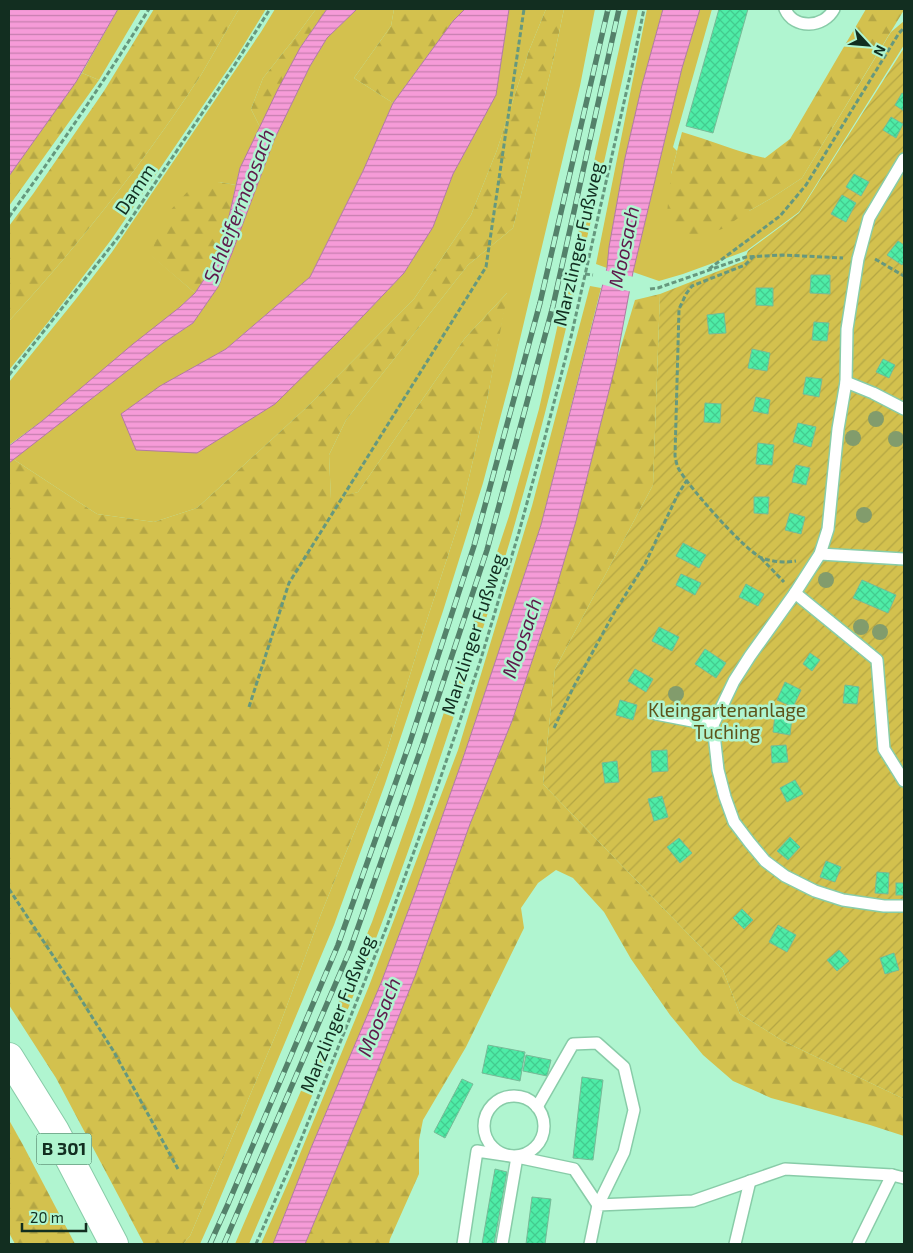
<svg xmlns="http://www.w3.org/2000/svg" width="913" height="1253" font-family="'Exo 2',sans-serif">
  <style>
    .grass { fill: #d3c14e }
    .forest { fill: url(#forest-firs) }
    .garden { fill: url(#garden-furrows) }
    .water { fill: url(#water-rules); stroke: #b27aa1 }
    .pier { fill: #b0f5d0 }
    .building { fill: url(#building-cross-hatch); stroke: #77ba97 }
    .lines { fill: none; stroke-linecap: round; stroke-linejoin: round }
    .service-casing { stroke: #88cca8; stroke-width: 14 }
    .primary-casing { stroke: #88cca8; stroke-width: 30 }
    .path { stroke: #66987e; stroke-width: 3; stroke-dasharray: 5 2.5; stroke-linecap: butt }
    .service { stroke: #fff; stroke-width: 11 }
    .primary { stroke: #fff; stroke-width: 28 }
    .rail-casing { stroke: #54816a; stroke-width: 5.5 }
    .rail { stroke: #b0f5d0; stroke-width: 4; stroke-dasharray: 11; stroke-linecap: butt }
    .tree { fill: #829c6c }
    .labels { text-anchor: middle; stroke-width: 5; stroke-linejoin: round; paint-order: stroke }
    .shield { fill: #b0f5d0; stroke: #416a55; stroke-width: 1 }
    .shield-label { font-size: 18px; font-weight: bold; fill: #122e20 }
    .street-label { font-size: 19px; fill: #122e20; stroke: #b0f5d0 }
    .park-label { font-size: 19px; fill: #5d541a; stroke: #b0f5d0 }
    .water-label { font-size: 20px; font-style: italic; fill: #5e194b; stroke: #b0f5d0 }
  </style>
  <defs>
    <pattern id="forest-firs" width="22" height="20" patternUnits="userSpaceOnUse" patternTransform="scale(1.25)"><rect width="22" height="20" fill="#d3c14e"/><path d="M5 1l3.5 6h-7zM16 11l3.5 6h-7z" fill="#b4a644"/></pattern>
    <pattern id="garden-furrows" width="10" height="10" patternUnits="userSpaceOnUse" patternTransform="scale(1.25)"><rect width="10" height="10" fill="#d3c14e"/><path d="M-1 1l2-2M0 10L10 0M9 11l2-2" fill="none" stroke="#b4a644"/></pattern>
    <pattern id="water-rules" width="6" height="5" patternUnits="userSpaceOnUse" patternTransform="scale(1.25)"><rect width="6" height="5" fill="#f69bd8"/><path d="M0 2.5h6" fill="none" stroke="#c67faf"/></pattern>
    <pattern id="building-cross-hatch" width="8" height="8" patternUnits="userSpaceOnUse" patternTransform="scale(1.25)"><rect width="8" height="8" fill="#4eeca7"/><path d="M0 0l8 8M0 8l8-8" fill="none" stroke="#43cb8f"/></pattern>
  </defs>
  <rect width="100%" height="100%" fill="#b0f5d0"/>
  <!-- grass -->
  <g class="grass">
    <polygon points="118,9 141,9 99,80 82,73"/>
    <path d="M239,9H266L237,56L111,240L49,321L9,370V321C79,245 144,162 201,75C214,53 226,31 239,9Z"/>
    <polygon points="275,9 316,9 294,39 263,78 251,109 260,127 240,168 236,185 219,182 151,255 195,293 180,307 42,421 9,445 9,382 76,299 112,252 261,32"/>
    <polygon points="357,9 394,9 391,26 354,78 393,103 363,171 310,277 226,349 161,386 121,414 344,336 404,273 433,227 453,174 496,95 509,9 546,9 528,53 527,57 497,150 471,215 414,299 307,407 197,508 154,522 97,514 13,459 163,343 193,323 218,287 232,253 274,140 310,66 327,38"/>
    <polygon points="564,9 595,9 580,86 511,377 483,483 443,611 385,784 334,925 213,1215 200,1244 183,1244 190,1236 279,1027 321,914 386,754 423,632 458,525 487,400 507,293 465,338 358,492 331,500 329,455 346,420 468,265 513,228 554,57"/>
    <path d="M628,9H638C600,178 565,349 517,516C498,585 475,653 452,722C427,798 401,874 372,949C333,1048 291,1146 249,1244H235L325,1035L372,922L413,806L509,516L539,409Z"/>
    <polygon points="647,9 663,9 642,85 625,158 609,247 607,268 596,264"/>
    <polygon points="700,9 712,9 673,147 677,151 671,174 749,211 770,199 802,178 891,32 904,21 904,45 799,212 746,251 683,274 659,281 633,272 682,68"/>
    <polygon points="590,286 601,288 541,525 462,761 416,890 381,983 311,1148 273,1244 261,1244 290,1178 369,986 458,750 532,506"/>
  </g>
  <!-- forest -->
  <g class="forest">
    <path d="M154,9H239C226,31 214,53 201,75C144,162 79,245 9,321V226L33,194L104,91Z"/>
    <polygon points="316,9 327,9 300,48 260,127 251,109 263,78 294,39"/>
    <polygon points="394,9 465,9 453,21 393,103 354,78 391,26"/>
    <polygon points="546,9 564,9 554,57 513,228 468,265 346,420 329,455 331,499 358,492 465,338 508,292 487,400 458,525 423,632 386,754 321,914 279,1027 190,1236 183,1244 144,1244 56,1078 9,1005 9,463 13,459 97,514 154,522 197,508 307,407 414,299 471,215 497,150 527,57 528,53"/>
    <path d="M866,9H904V10L802,178L770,199L749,211L722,229L697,237L675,239L666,223L671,174L682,132C710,140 737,152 765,158L790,139Z"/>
    <polygon points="82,73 99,80 9,206 9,176 76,82"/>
    <polygon points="219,182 236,185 223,243 209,272 195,293 150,255 166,215 189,190"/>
    <polygon points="660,294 653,485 555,669 543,784 723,970 740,1014 783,1041 904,1099 904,1136 870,1125 771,1098 733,1081 703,1055 670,1015 631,959 604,912 573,878 556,870 538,883 521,908 524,928 466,1047 423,1120 419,1140 419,1174 390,1239 389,1244 305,1244 363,1106 415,976 470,824 512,721 554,595 576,521 616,363 635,300"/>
    <polygon points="9,1120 23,1145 75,1244 15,1244 9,1233"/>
  </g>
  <!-- garden -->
  <polygon class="garden" points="904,48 904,1099 783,1041 740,1014 723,970 543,784 555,669 653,485 660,294 744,261 748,251 799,213"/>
  <!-- water -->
  <g class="water">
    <polygon points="9,9 118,9 76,82 9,176"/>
    <polygon points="327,9 357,9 327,38 310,66 274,140 232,253 218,287 193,323 163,343 9,463 9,446 42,421 133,344 180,307 195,293 209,272 223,243 240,168 278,89 300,48"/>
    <polygon points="465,9 509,9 496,95 453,174 433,227 404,273 344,336 275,404 197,453 136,450 121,414 160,386 226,349 310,277 363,171 393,103 453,21"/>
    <polygon points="663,9 700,9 682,68 633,272 616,363 576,521 554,595 512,721 470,824 415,976 363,1106 305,1244 273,1244 311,1148 381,983 416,890 462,761 541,525 607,268 609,247 625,158 642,85"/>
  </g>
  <!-- pier -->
  <polygon class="pier" points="603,270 634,277 632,292 600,284"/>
  <!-- building -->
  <g class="building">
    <polygon points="719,9 748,9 713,133 686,126"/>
    <polygon points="902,93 904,94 904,111 895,105"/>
    <polygon points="891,117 903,124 896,138 883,130"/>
    <polygon points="854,174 869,182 861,196 846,187"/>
    <polygon points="842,195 856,203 846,222 831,214"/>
    <polygon points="898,241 904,245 904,262 902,265 887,255"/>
    <polygon points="811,275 830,275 830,294 810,293"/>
    <polygon points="756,288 773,288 773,306 756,305"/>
    <polygon points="724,313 726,333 709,334 707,315"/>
    <polygon points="814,322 829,323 827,341 812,340"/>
    <polygon points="752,349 770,353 767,371 748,368"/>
    <polygon points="883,359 895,365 889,378 876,372"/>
    <polygon points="806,377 822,379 819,397 803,394"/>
    <polygon points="756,397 770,400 768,414 753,411"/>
    <polygon points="705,403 721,404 720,423 704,422"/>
    <polygon points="798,423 816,427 811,447 793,442"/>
    <polygon points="758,443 774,445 772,465 756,464"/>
    <polygon points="796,465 810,468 806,485 792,482"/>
    <polygon points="754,497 769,497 768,514 754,513"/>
    <polygon points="790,513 805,517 801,534 785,530"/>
    <polygon points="683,543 706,555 699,568 676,556"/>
    <polygon points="681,574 701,583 695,595 676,585"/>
    <polygon points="862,580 896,595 888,613 853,598"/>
    <polygon points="746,584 764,594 758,606 739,597"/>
    <polygon points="659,627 679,637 672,651 652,641"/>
    <polygon points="705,649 726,663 716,678 695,664"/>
    <polygon points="810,653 820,660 812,671 803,664"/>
    <polygon points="635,669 653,679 646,692 628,681"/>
    <polygon points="785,682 801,690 793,707 777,700"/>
    <polygon points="845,685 859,687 857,704 843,703"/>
    <polygon points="620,700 637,705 633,720 616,715"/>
    <polygon points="775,715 792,717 790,735 773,732"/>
    <polygon points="786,745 788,762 772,763 771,746"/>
    <polygon points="667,750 668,771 652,772 651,751"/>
    <polygon points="617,761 619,782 605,783 602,763"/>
    <polygon points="795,780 803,794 787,802 780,788"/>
    <polygon points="662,796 668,817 654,821 648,799"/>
    <polygon points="790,837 800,847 788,860 777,851"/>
    <polygon points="679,838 692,853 680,863 667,847"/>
    <polygon points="826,861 841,867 835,882 820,877"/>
    <polygon points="877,872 889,873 888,894 875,893"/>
    <rect x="896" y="883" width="8" height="12"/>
    <polygon points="742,909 753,920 744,929 733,918"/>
    <polygon points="778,925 796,935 787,952 769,942"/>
    <polygon points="839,950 849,961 837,971 827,960"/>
    <polygon points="894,953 899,970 885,974 880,958"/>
    <polygon points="488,1045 525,1052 520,1081 482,1073"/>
    <polygon points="526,1055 551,1060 547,1076 523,1071"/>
    <polygon points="582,1077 603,1080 593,1160 573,1158"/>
    <polygon points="462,1079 473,1084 445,1138 434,1132"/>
    <polygon points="495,1169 507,1172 494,1244 482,1244"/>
    <polygon points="532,1197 551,1199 545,1244 526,1244"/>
  </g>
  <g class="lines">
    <!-- service casing -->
    <g class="service-casing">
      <g id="service">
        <path d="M785,9C794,30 824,28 834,9"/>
        <polyline points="904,159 869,218 858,259 847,329 846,382 838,429 828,529 820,554 795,593 750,656 734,681 713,725 718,770 725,797 734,822 750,843 765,861 785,876 815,891 843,900 884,906 904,906"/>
        <polyline points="846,382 873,393 904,409"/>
        <polyline points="820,554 904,559"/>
        <polyline points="795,593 877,660 884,749 904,781"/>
        <polyline points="656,714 713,725"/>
        <circle cx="514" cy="1126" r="30"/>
        <polyline points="537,1107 573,1044 597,1043 624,1067 634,1110 624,1152 598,1205"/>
        <polyline points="463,1244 477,1151 517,1157 574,1169 598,1205"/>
        <polyline points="502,1244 517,1157"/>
        <polyline points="590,1244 598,1205 693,1201 785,1169 892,1175 904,1178"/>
        <polyline points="735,1244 750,1181"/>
        <polyline points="858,1244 892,1175"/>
      </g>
    </g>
    <!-- primary casing -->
    <g class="primary-casing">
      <polyline id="primary" points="9,1057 55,1131 114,1244"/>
    </g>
    <!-- path -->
    <g class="path">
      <path d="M9,217C58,149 105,80 149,9"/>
      <path d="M754,256L745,265L692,286L686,294L679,309L675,456C676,461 677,467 680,471C690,488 745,551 762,558C773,562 784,563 796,561"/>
      <polyline points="875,259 904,276"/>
      <polyline points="709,269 780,216 806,185 899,33 904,28"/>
      <polyline points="585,274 593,275"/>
      <polyline points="650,289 658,288 746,257 782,255 843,258"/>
      <polyline points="9,375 120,235 234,66 270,9"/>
      <polyline points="761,558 784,582"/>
      <polyline points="249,707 289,583 486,267 524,9"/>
      <polyline points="554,728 573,688 614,613 645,564 677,496 687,480"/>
      <polyline points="9,889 67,977 114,1052 178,1169"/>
      <polyline points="256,1244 294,1157 387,926 437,788 480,662 519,532 544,441 571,337 634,58 644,9"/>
    </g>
    <!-- service -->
    <use href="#service" class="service"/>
    <!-- primary -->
    <use href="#primary" class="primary"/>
    <!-- rail casing -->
    <g class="rail-casing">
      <g id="rail">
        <polyline points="210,1244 228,1204 338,945 410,742 474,546 540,303 608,9"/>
        <polyline points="224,1244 350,950 422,746 487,550 553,306 619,9"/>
      </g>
    </g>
    <!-- rail -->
    <use href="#rail" class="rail"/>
  </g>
  <!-- trees -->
  <g class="tree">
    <circle cx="876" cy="419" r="8"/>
    <circle cx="853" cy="438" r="8"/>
    <circle cx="896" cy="439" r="8"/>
    <circle cx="864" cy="515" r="8"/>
    <circle cx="826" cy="580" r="8"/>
    <circle cx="861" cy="627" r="8"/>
    <circle cx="880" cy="632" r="8"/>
    <circle cx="676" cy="694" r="8"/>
  </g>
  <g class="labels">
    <!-- shield labels -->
    <rect class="shield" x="36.5" y="1133.5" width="55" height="31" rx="4"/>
    <g class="shield-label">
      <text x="64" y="1155">B 301</text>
    </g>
    <!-- street labels -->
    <g class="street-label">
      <text transform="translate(135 189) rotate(-56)" y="7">Damm</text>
      <text transform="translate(578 244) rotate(-77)" y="7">Marzlinger Fußweg</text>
      <text transform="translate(473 634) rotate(-72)" y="7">Marzlinger Fußweg</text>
      <text transform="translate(337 1014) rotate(-68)" y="7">Marzlinger Fußweg</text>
    </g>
    <!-- park labels -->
    <g class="park-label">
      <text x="727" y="717">Kleingartenanlage<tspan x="727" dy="22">Tuching</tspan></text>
    </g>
    <!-- water labels -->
    <g class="water-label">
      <text transform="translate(239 206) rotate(-69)" y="7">Schleifermoosach</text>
      <text transform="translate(624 247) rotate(-78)" y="7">Moosach</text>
      <text transform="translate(522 638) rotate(-71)" y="7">Moosach</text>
      <text transform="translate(379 1017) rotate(-68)" y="7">Moosach</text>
    </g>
  </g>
  <!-- border -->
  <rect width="913" height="1253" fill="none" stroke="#122e20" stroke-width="20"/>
  <!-- north arrow -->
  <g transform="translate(868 45) rotate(116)" stroke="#b0f5d0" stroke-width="4" paint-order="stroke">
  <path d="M0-4L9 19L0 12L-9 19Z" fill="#122e20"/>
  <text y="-8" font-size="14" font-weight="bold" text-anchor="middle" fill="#122e20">N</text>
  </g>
  <!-- scale -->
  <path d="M22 1223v8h64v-8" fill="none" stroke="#122e20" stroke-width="2.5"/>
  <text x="30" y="1223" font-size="15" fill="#122e20" stroke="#b0f5d0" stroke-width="4" paint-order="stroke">20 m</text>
</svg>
